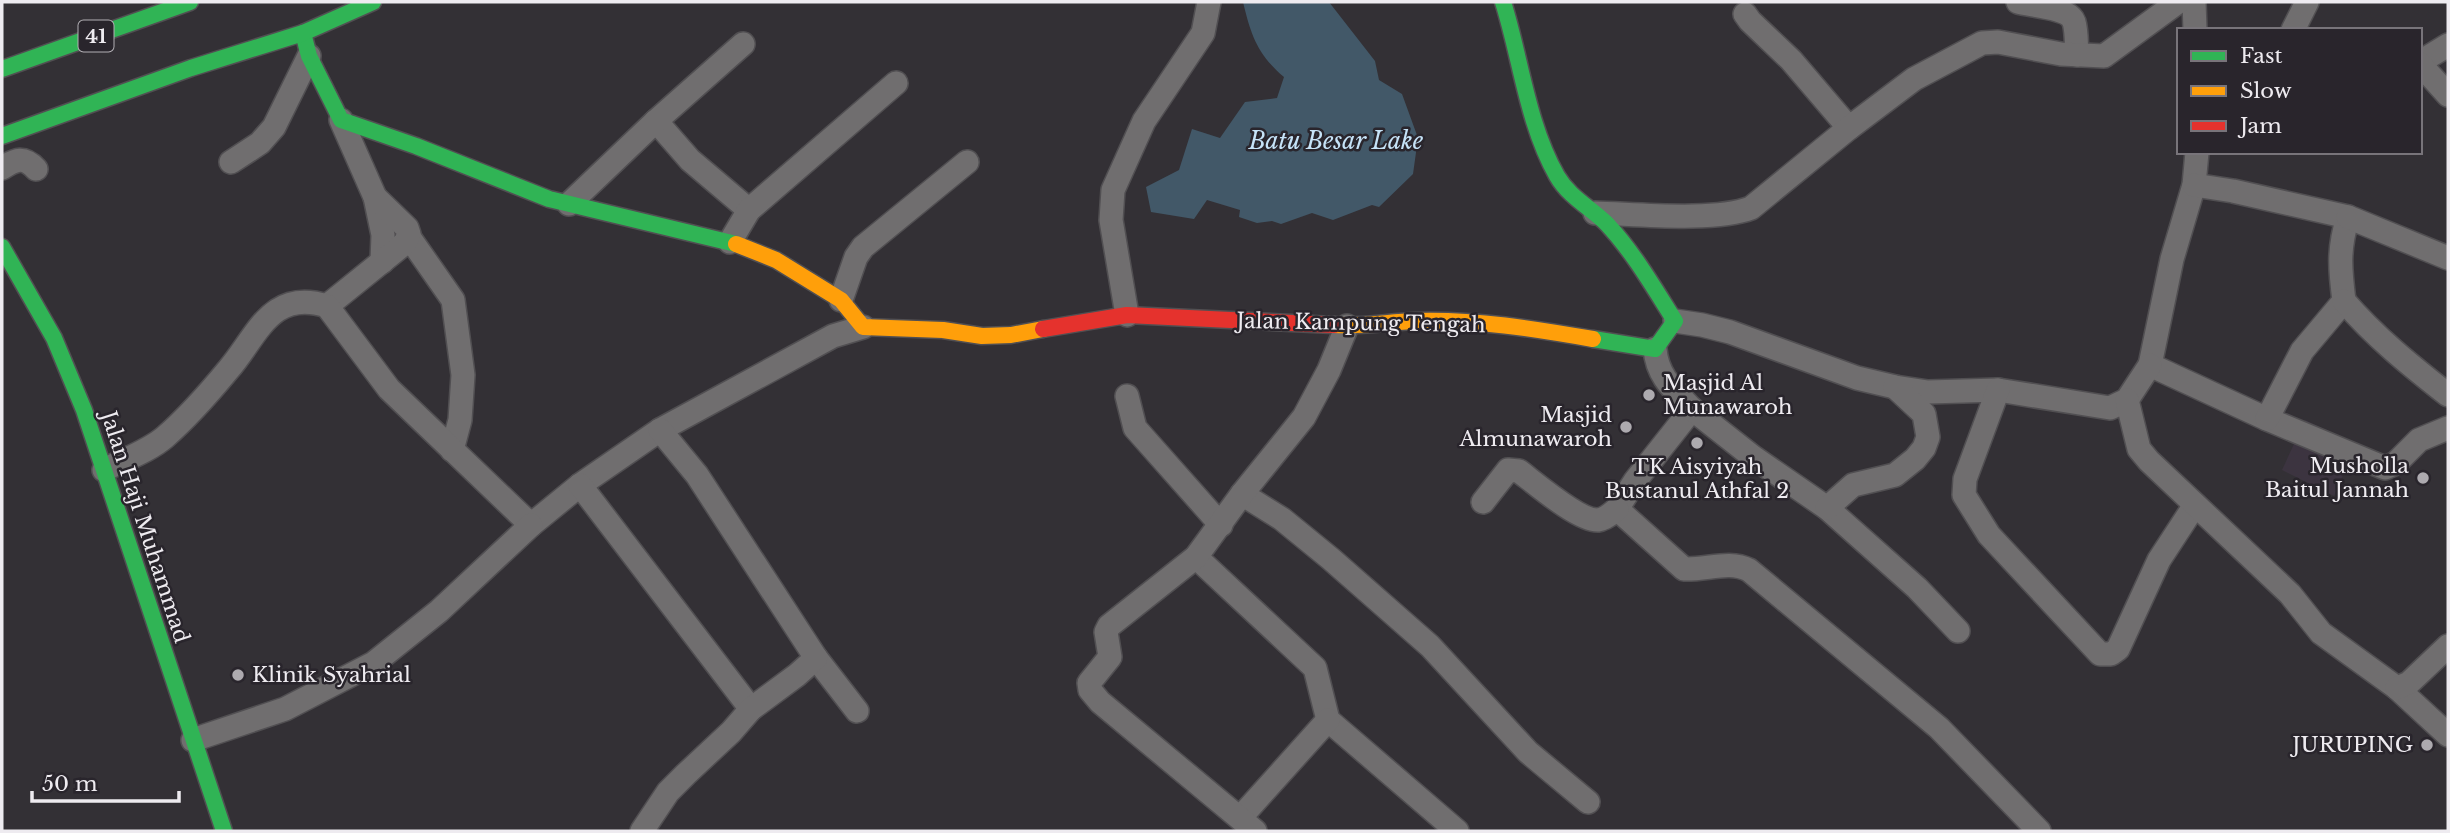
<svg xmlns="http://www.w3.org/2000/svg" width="2450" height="833" font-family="'Libre Baskerville',serif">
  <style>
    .built { fill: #3c3440 }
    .water { fill: #425868 }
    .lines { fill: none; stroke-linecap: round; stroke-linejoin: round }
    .street-casing { stroke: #514f52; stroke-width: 26 }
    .fast-casing { stroke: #514f52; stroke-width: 19 }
    .slow-casing { stroke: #514f52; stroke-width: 19 }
    .jam-casing { stroke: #514f52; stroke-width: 19 }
    .street { stroke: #706e6f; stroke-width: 23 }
    .fast { stroke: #30b455; stroke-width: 16 }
    .slow { stroke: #ff9f0a; stroke-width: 16 }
    .jam { stroke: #e5322d; stroke-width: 16 }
    .poi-dot { fill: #adaaaf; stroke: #29252c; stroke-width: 2.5 }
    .labels { text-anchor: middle; stroke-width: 5; stroke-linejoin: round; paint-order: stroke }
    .shield { fill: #29252c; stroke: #b3b0b5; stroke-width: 2 }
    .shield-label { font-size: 19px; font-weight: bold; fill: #eeebf0 }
    .street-label { font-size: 21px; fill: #eeebf0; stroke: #29252c }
    .poi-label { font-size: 21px; fill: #eeebf0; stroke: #29252c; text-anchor: end }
    .water-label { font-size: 23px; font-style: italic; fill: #c6e3f8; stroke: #29252c }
  </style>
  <rect width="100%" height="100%" fill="#333035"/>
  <!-- built -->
  <polygon class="built" points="2305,420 2335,434 2322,462 2344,473 2334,496 2282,470"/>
  <!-- water -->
  <path class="water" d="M1243,2H1329L1375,61L1379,80L1402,94L1418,138L1413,174L1379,207L1372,205L1333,220L1312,213L1281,224L1272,221L1257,223L1239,217L1240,210L1207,200L1194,219L1151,212L1146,187L1179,170L1192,129L1220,138L1245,102L1277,98L1284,77C1257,54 1251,35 1243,2Z"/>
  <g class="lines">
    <!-- street casing -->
    <g class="street-casing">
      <g id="street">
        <path d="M2018,2C2031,6 2069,7 2074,22C2077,32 2076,45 2077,55"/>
        <polyline points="2194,2 2195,30"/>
        <polyline points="1745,14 1750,21 1791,60 1849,128"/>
        <polyline points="2293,30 2307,2"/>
        <polyline points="2420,62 2448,45"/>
        <polyline points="2420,64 2448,95"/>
        <polyline points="656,121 690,160 749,210"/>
        <polyline points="2197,152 2194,185 2172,259 2150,365 2267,419 2385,468 2396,463 2419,440 2448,428"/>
        <polyline points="231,162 260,143 274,127 309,56"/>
        <path d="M2,168C16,159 24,156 36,169"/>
        <path d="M2194,185L2233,191L2348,217C2338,249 2340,269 2344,301L2302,351L2267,419"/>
        <polyline points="375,197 383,235 382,262"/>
        <polyline points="569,204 656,121 743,44"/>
        <path d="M1595,213C1636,214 1714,222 1751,208L1849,128L1914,79L1982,43L1998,42L2061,54L2104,56L2178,2"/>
        <polyline points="2348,217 2448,258"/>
        <polyline points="409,237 453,300 463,375 460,420 452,450"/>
        <polyline points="730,242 749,210 896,83"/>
        <polyline points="841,300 856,257 863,247 967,162"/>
        <path d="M2344,301C2375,337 2411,366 2448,395"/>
        <polyline points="327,306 405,243 409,234 407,228 375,197 341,120"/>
        <polyline points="1127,315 1111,220 1113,190 1144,121 1203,33 1209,2"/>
        <polyline points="1675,321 1702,325 1730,332 1857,378 1895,387 1928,392 1998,390 2110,408 2127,400 2150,365"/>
        <path d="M1655,349C1657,376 1674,390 1692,409L1635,481L1617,509L1684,569C1707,570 1729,560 1749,570L1939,728L2039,831"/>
        <polyline points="1998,390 1965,479 1964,495 1989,535 2100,654 2111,654 2118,649 2159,560 2195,505"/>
        <polyline points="1127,396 1135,428 1221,525"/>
        <polyline points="2127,400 2139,449 2149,461 2290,594 2321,633 2397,688 2448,735"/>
        <polyline points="1692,409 1753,457 1827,508 1917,588 1958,631"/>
        <path d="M104,470C123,460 149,451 165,437C188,417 209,393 228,370C257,337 270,288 327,306L389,389L531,525L580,485L660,430L833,336L863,327"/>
        <polyline points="580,485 751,709"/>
        <polyline points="1242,494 1282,519 1331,559 1430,646 1528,752 1588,802"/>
        <path d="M1483,502L1508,470L1519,471C1535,483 1579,521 1598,520C1606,519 1612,513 1617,509"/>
        <polyline points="1827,508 1853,485 1895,475 1915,459 1924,448 1928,437 1924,414 1895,387"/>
        <polyline points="1196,557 1315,668 1328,720 1457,831"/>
        <polyline points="816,658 857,711"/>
        <polyline points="2397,688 2409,683 2448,646"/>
        <polyline points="193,740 285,709 374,663 439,611 531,525"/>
        <polyline points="1240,818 1328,720"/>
        <polyline points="642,831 668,792 686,774 731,732 751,709 797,675 816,658 697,475 660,430"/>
        <polyline points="1255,831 1100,702 1090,690 1089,683 1110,657 1106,632 1109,626 1196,557 1242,494 1304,417 1329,370 1347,326"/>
      </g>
    </g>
    <!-- fast casing -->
    <g class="fast-casing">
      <g id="fast">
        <path d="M1503,2C1521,59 1527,123 1557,176C1569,197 1591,208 1607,224C1634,253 1654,288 1675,321L1655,349L1593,339"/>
        <polyline points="303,33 309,56 341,120 416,146 549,199 736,244"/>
        <polyline points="2,69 190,2"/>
        <polyline points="2,136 191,68 303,33 373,2"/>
        <polyline points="2,247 54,338 84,410 224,831"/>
      </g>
    </g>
    <!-- slow casing -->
    <g class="slow-casing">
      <g id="slow">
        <polyline points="736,244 776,260 841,300 863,327 943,330 982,336 1011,335 1043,329"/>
        <path d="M1334,325C1361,327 1388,322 1415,321C1475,319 1535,329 1593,339"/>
      </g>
    </g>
    <!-- jam casing -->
    <g class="jam-casing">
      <polyline id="jam" points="1043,329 1127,315 1334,325"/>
    </g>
    <!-- street -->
    <use href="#street" class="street"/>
    <!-- fast -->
    <use href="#fast" class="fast"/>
    <!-- slow -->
    <use href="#slow" class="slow"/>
    <!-- jam -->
    <use href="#jam" class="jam"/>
  </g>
  <!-- markers -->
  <g class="poi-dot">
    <circle cx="1649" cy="395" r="7"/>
    <circle cx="1626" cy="427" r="7"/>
    <circle cx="1697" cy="443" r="7"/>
    <circle cx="2423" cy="478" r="7"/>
    <circle cx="238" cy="675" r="7"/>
    <circle cx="2427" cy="745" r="7"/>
  </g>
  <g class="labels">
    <!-- shield labels -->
    <rect class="shield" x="78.5" y="20.5" width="35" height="31" rx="5"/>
    <g class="shield-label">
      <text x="96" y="43">41</text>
    </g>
    <!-- street labels -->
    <g class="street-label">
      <text transform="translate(1361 323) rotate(1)" y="7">Jalan Kampung Tengah</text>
      <text transform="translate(145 527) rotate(72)" y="7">Jalan Haji Muhammad</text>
    </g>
    <!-- poi labels -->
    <g class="poi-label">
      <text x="1663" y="390" text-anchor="start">Masjid Al<tspan x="1663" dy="24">Munawaroh</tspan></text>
      <text x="1612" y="422">Masjid<tspan x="1612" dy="24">Almunawaroh</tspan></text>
      <text x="2409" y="473">Musholla<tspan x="2409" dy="24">Baitul Jannah</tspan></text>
      <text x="1697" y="474" text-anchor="middle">TK Aisyiyah<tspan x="1697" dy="24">Bustanul Athfal 2</tspan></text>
      <text x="252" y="682" text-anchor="start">Klinik Syahrial</text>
      <text x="2413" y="752">JURUPING</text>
    </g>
    <!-- water labels -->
    <g class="water-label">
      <text x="1336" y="149">Batu Besar Lake</text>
    </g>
  </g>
  <!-- border -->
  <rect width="2450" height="833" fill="none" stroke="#eeebf0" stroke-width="7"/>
  <!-- legend -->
  <rect x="2177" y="28" width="245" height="126" fill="#29252c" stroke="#78747a" stroke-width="2"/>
  <rect x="2191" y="51" width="35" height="10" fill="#30b455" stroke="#78747a" stroke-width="2"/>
  <text x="2240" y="63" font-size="21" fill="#eeebf0">Fast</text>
  <rect x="2191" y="86" width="35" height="10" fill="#ff9f0a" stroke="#78747a" stroke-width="2"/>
  <text x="2240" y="98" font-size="21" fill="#eeebf0">Slow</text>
  <rect x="2191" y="121" width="35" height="10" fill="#e5322d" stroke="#78747a" stroke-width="2"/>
  <text x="2240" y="133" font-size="21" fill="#eeebf0">Jam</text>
  <!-- scale -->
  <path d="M32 791v10h147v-10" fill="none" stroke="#eeebf0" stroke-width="3.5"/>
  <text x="42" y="791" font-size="21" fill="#eeebf0" stroke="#29252c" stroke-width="5" paint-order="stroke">50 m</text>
</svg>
